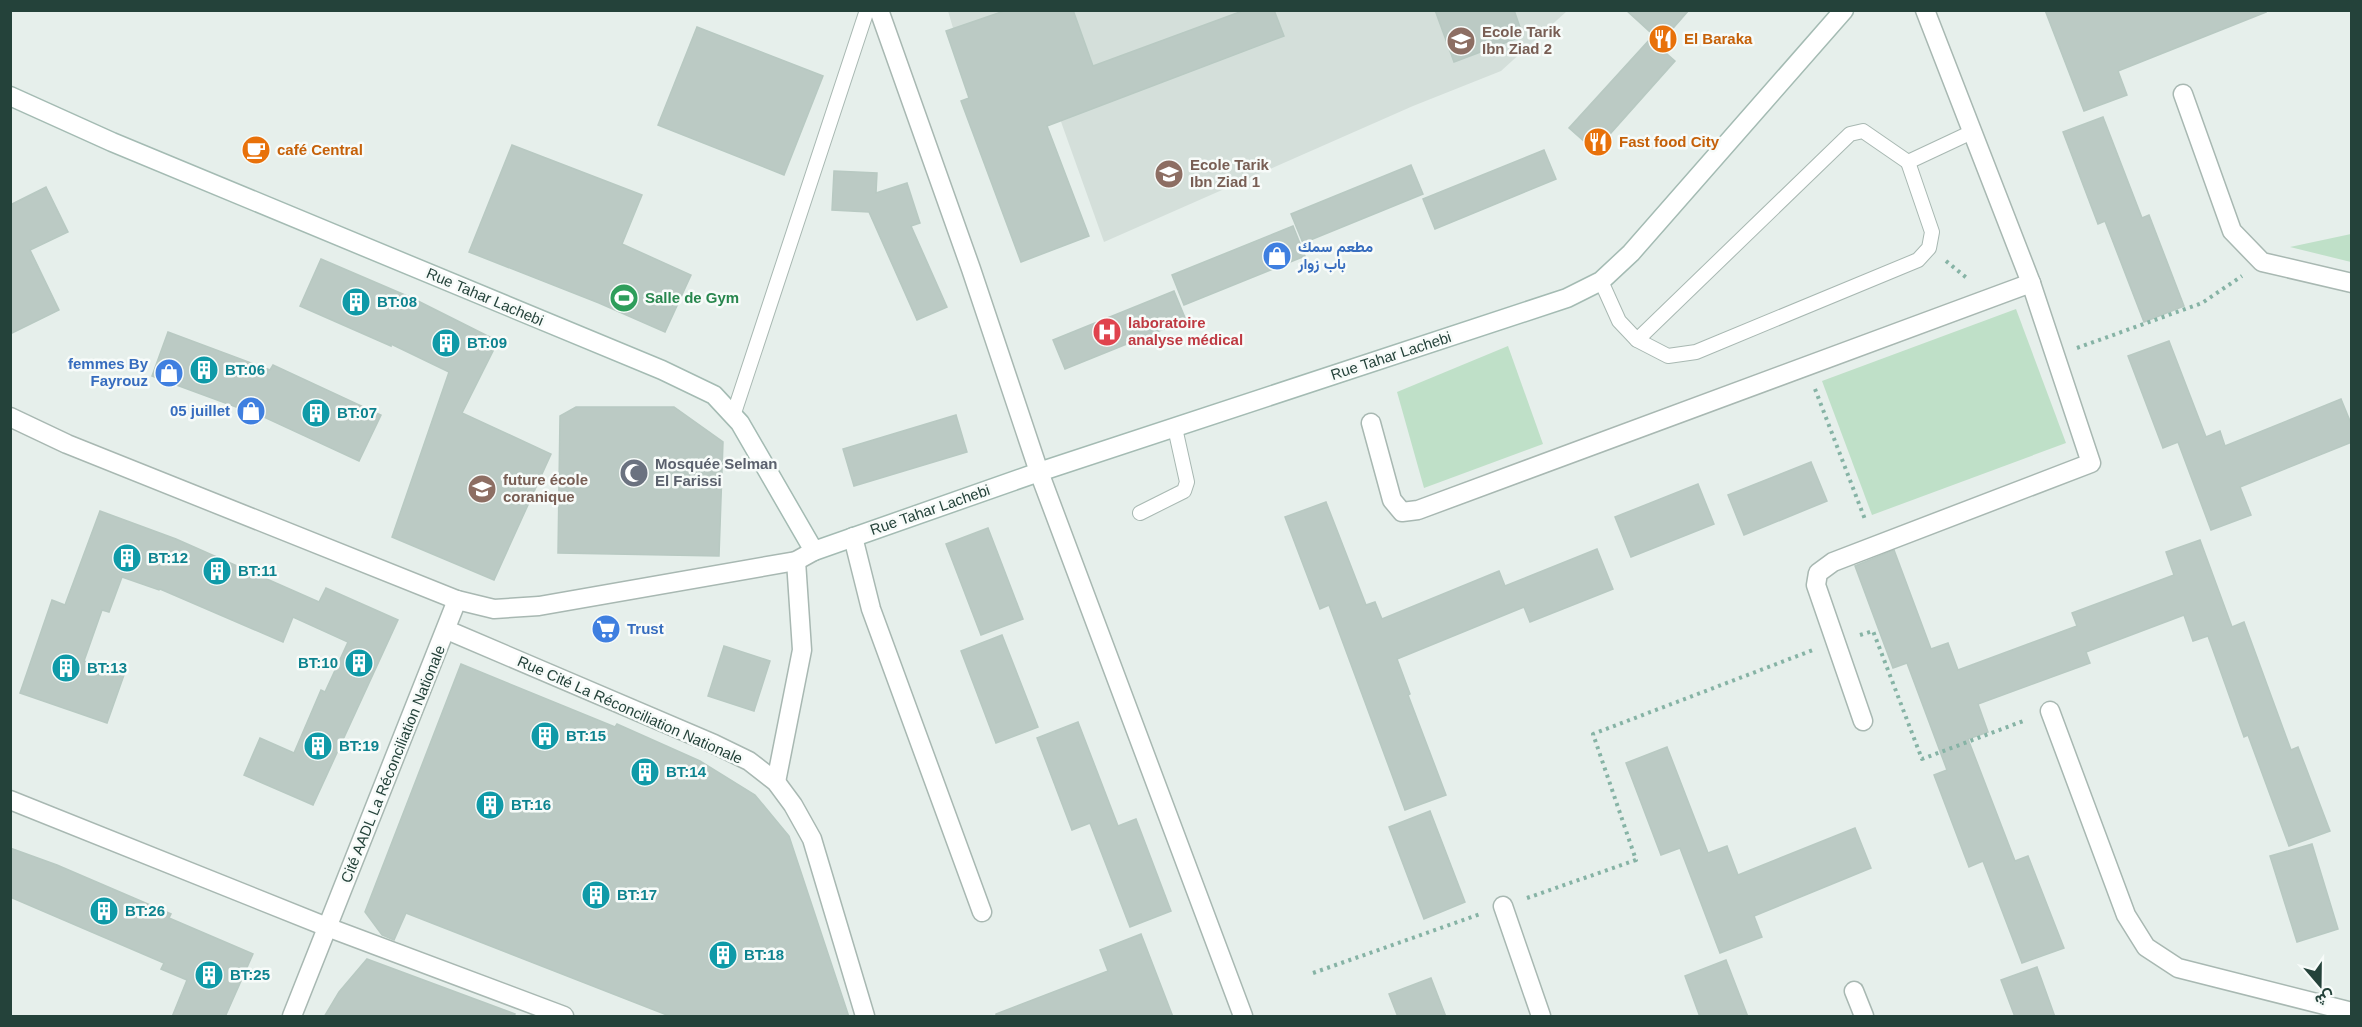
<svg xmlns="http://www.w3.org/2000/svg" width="2362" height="1027" font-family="Arial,Vazirmatn,sans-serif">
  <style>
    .built { fill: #d4dfda }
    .green { fill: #bfe0c8 }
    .building { fill: #bbcac4; stroke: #b8c9c2; stroke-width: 1.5 }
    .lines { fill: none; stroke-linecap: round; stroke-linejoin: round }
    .lane-casing { stroke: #a8b8b2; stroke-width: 16 }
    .street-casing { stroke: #a8b8b2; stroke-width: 21 }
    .secondary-casing { stroke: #a4bbb3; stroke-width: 21 }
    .path { stroke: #86b3a5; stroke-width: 4; stroke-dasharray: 3 4.5; stroke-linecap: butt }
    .lane { stroke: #fff; stroke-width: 14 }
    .street { stroke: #fff; stroke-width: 18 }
    .secondary { stroke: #fff; stroke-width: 18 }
    .labels { text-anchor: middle; stroke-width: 5; stroke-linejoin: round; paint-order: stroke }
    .education-label { font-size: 15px; font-weight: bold; fill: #785e54; stroke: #f7fbf9; text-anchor: start }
    .food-label { font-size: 15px; font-weight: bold; fill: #c56008; stroke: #f7fbf9; text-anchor: start }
    .shop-label { font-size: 15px; font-weight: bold; fill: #366cbe; stroke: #f7fbf9; text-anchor: start }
    .street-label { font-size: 15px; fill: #24423a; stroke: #f7fbf9 }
    .leisure-label { font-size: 15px; font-weight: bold; fill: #27864d; stroke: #f7fbf9; text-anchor: start }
    .culture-label { font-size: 15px; font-weight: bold; fill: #0d838f; stroke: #f7fbf9; text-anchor: start }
    .health-label { font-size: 15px; font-weight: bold; fill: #be3a42; stroke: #f7fbf9; text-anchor: start }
    .worship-label { font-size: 15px; font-weight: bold; fill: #5b616d; stroke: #f7fbf9; text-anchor: start }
  </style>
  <rect width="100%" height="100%" fill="#e6efeb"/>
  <!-- built -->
  <polygon class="built" points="948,11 1567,11 1501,71 1413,106 1104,242 1025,21 958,45"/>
  <!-- green -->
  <g class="green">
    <polygon points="2351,234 2351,262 2290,247"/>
    <polygon points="2016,309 2066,443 1872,515 1822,381"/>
    <polygon points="1508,346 1543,444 1424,488 1397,392"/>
  </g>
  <!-- building -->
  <g class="building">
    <polygon points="1007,10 1073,10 1093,66 1245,10 1274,10 1284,36 1047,126 1089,236 1021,262 961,101 969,98 946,31"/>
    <polygon points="1435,10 1514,10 1523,36 1454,62"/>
    <polygon points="1626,10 1689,10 1661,42"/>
    <polygon points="2045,10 2265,10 2266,12 2118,71 2127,95 2084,111"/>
    <polygon points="697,27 823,76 784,175 658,125"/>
    <polygon points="1650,39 1675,61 1595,151 1569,128"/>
    <polygon points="2103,117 2142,218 2149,215 2184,306 2144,322 2105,221 2098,224 2063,132"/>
    <polygon points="512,145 642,195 622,244 691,275 665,332 599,303 469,252"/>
    <polygon points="1544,150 1556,179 1435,229 1423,199"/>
    <polygon points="1411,165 1423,194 1303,243 1291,214"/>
    <polygon points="834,171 877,173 876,193 907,183 920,223 911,226 947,307 917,320 869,212 832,210"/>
    <polygon points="46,187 68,232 30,250 59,310 10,334 10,205"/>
    <polygon points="1293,226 1305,256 1184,305 1172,275"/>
    <polygon points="321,259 412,298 498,341 462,413 551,454 494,580 392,537 449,372 391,344 391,346 300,306"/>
    <polygon points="1174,291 1186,320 1065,369 1053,340"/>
    <polygon points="168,332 270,370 273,365 381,415 359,461 240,406 239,408 152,376"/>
    <polygon points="2169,341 2206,437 2220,431 2225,446 2341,399 2352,426 2352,442 2240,487 2251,515 2211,530 2178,442 2163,448 2128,356"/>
    <polygon points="576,407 674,407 723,442 719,556 558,553 560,416"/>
    <polygon points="956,415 967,452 854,486 843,449"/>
    <polygon points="1811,462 1827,501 1744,535 1728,495"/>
    <polygon points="1698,484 1714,524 1631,557 1615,517"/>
    <polygon points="1326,502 1366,605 1375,602 1382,619 1499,571 1505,586 1597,549 1613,589 1530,622 1524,607 1397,659 1410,694 1408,695 1446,795 1405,810 1329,605 1320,609 1285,517"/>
    <polygon points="100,511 176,539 319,602 326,588 398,620 313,805 244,775 260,738 294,753 321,690 325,692 348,642 293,617 283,642 160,589 159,590 122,577 109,612 102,610 84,661 124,675 107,723 20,693 52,600 65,605"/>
    <polygon points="988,528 1023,619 981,635 946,544"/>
    <polygon points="2200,540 2232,627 2244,622 2291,750 2298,747 2330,831 2289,846 2248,735 2244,737 2208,636 2193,641 2184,615 2086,652 2090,663 1978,704 1988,732 1968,739 2015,861 2028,856 2064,948 2022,963 1983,861 1969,867 1934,775 1947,770 1907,663 1893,668 1855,566 1894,550 1931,649 1948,643 1958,670 2077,626 2072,613 2174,575 2166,552"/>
    <polygon points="1002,635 1038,727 996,743 961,651"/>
    <polygon points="724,646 770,661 754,711 708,696"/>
    <polygon points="461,664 615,727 617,724 700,761 755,795 789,836 849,1017 672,1017 406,913 394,940 382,935 365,912"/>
    <polygon points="1078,722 1118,826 1136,819 1171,911 1130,927 1090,823 1072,830 1037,738"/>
    <polygon points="1667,747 1708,853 1727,846 1738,875 1855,828 1871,868 1754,916 1762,937 1720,953 1680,848 1661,855 1626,763"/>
    <polygon points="1430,811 1465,902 1424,919 1389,827"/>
    <polygon points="2312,844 2338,929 2297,942 2270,856"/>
    <polygon points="10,848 57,865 171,914 169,918 253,954 225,1017 172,1017 187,980 161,969 164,963 10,897"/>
    <polygon points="1141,934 1173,1017 996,1017 996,1014 1108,971 1100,950"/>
    <polygon points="367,959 515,1014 514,1017 324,1017 339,992"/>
    <polygon points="1726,960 1748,1017 1700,1017 1685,976"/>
    <polygon points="2037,967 2055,1017 2015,1017 2001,980"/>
    <polygon points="1431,978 1446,1017 1398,1017 1389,994"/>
  </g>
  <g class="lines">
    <!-- lane casing -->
    <g class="lane-casing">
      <g id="lane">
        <polyline points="1601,281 1619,321 1637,340 1668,356 1696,352 1918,260 1929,248 1932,232 1908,162"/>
        <polyline points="1637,340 1850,134 1863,131 1908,162 1972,132"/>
        <polyline points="733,416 867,10"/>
        <polyline points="1140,513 1184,491 1187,482 1175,428"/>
      </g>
    </g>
    <!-- street casing -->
    <g class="street-casing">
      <g id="street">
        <polyline points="879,10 971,269 1039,472 1243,1016"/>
        <polyline points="2183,94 2232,231 2262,262 2352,283"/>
        <polyline points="10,417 67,444 457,600 494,609 539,606 796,561 814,551"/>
        <polyline points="1371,423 1392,500 1402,512 1418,510 2031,283"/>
        <polyline points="853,537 871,609 982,912"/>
        <polyline points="447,630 714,744 749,761 776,782 793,805 812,839 865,1016"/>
        <polyline points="2050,711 2126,915 2146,947 2178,968 2352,1012"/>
        <polyline points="1863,721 1816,585 1818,573 1833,562 2091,463 2031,283 1925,10"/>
        <polyline points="776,782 802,650 796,561"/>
        <polyline points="10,800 327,927 564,1016"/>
        <polyline points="1503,906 1541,1016"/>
        <polyline points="1854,991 1864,1016"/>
        <polyline points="292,1016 457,600"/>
      </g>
    </g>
    <!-- secondary casing -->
    <g class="secondary-casing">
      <polyline id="secondary" points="10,96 112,142 662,370 714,395 740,423 814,551 1039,472 1567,298 1601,281 1631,253 1844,10"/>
    </g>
    <!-- path -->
    <g class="path">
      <polyline points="1946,261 1968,279"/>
      <polyline points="2077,348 2202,303 2242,276"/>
      <polyline points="1815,389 1866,522"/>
      <polyline points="1860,635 1873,631 1922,759 2026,720"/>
      <polyline points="1527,898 1636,860 1593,734 1813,650"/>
      <polyline points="1313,973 1480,914"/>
    </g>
    <!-- lane -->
    <use href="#lane" class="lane"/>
    <!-- street -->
    <use href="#street" class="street"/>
    <!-- secondary -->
    <use href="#secondary" class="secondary"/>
  </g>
  <!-- icons -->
  <defs>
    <g id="restaurant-disc" transform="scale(1.5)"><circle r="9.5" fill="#e8710a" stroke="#f7fbf9"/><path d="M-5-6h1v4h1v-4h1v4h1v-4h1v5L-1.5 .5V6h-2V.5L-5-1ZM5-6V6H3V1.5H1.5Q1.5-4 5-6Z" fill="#fff"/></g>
    <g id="school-disc" transform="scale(1.5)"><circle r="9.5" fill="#8d6e63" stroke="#f7fbf9"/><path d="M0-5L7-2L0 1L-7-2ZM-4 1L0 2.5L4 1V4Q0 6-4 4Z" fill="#fff"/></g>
    <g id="cafe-disc" transform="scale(1.5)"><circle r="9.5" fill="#e8710a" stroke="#f7fbf9"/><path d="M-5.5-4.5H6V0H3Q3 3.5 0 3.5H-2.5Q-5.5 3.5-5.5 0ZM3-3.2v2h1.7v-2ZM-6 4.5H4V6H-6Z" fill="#fff"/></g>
    <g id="shop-disc" transform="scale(1.5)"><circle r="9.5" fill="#3f7fe0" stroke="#f7fbf9"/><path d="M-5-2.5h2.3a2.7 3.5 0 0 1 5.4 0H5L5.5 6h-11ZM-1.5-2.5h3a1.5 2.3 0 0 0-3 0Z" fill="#fff"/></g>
    <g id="stadium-disc" transform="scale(1.5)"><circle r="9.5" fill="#2e9e5b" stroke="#f7fbf9"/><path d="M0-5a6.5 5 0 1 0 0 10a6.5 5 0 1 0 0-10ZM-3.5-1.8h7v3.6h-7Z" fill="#fff"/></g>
    <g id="building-disc" transform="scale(1.5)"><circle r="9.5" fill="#0f9aa8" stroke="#f7fbf9"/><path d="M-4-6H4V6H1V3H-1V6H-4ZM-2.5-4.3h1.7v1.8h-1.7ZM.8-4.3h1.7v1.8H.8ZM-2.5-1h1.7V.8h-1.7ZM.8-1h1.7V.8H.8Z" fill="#fff"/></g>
    <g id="hospital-disc" transform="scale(1.5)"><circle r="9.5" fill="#e0444e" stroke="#f7fbf9"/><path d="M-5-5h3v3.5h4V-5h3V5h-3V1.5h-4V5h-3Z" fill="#fff"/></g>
    <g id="mosque-disc" transform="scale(1.5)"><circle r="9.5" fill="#6b7280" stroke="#f7fbf9"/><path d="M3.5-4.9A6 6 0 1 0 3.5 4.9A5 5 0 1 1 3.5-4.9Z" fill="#fff"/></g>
    <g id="supermarket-disc" transform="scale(1.5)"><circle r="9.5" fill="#3f7fe0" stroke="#f7fbf9"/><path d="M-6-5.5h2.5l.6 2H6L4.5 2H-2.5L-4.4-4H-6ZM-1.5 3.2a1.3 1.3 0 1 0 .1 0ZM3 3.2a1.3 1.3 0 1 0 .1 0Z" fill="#fff"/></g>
  </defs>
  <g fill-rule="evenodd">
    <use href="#restaurant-disc" x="1663" y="39"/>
    <use href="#school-disc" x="1461" y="41"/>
    <use href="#restaurant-disc" x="1598" y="142"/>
    <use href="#cafe-disc" x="256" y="150"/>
    <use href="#school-disc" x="1169" y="174"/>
    <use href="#shop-disc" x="1277" y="256"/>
    <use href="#stadium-disc" x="624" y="298"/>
    <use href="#building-disc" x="356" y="302"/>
    <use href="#hospital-disc" x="1107" y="332"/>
    <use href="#building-disc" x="446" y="343"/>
    <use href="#building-disc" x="204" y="370"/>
    <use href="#shop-disc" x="169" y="373"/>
    <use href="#shop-disc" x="251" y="411"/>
    <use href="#building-disc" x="316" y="413"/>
    <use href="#mosque-disc" x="634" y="473"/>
    <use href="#school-disc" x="482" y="489"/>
    <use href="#building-disc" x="127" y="558"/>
    <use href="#building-disc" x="217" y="571"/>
    <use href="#supermarket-disc" x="606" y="629"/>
    <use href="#building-disc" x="359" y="663"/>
    <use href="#building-disc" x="66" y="668"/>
    <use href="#building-disc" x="545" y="736"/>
    <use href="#building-disc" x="318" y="746"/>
    <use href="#building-disc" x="645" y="772"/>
    <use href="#building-disc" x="490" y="805"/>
    <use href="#building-disc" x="596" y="895"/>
    <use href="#building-disc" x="104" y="911"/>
    <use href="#building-disc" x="723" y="955"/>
    <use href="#building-disc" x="209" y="975"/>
  </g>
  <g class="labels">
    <!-- education labels -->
    <g class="education-label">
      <text x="1482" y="37">Ecole Tarik<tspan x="1482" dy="17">Ibn Ziad 2</tspan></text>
      <text x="1190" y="170">Ecole Tarik<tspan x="1190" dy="17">Ibn Ziad 1</tspan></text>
      <text x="503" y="485">future école<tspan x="503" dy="17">coranique</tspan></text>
    </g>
    <!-- food labels -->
    <g class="food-label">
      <text x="1684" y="44">El Baraka</text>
      <text x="1619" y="147">Fast food City</text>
      <text x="277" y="155">café Central</text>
    </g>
    <!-- shop labels -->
    <g class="shop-label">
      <text x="1298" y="252">مطعم سمك<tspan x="1298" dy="17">باب زوار</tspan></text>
      <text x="148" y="369" text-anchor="end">femmes By<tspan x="148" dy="17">Fayrouz</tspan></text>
      <text x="230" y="416" text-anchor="end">05 juillet</text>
      <text x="627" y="634">Trust</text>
    </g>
    <!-- street labels -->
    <g class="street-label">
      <text transform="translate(485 297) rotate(23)" y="5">Rue Tahar Lachebi</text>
      <text transform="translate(1391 356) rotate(-18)" y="5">Rue Tahar Lachebi</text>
      <text transform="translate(930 510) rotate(-19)" y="5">Rue Tahar Lachebi</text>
      <text transform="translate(630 710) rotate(24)" y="5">Rue Cité La Réconciliation Nationale</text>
      <text transform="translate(393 764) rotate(-68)" y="5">Cité AADL La Réconciliation Nationale</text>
    </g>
    <!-- leisure labels -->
    <g class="leisure-label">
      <text x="645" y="303">Salle de Gym</text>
    </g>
    <!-- culture labels -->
    <g class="culture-label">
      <text x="377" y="307">BT:08</text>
      <text x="467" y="348">BT:09</text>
      <text x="225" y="375">BT:06</text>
      <text x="337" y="418">BT:07</text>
      <text x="148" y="563">BT:12</text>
      <text x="238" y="576">BT:11</text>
      <text x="338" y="668" text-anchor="end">BT:10</text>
      <text x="87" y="673">BT:13</text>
      <text x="566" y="741">BT:15</text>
      <text x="339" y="751">BT:19</text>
      <text x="666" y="777">BT:14</text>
      <text x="511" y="810">BT:16</text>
      <text x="617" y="900">BT:17</text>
      <text x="125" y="916">BT:26</text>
      <text x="744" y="960">BT:18</text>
      <text x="230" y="980">BT:25</text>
    </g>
    <!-- health labels -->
    <g class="health-label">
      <text x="1128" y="328">laboratoire<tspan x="1128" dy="17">analyse médical</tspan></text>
    </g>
    <!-- worship labels -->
    <g class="worship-label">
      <text x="655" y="469">Mosquée Selman<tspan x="655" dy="17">El Farissi</tspan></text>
    </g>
  </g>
  <!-- border -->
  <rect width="2362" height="1027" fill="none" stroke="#24423a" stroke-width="24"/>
  <!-- north arrow -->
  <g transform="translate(2320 985) rotate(160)" stroke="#f7fbf9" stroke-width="4.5" paint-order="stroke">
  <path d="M0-4.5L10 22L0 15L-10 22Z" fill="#24423a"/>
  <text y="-9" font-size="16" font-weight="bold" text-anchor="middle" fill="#24423a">ش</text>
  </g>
</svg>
